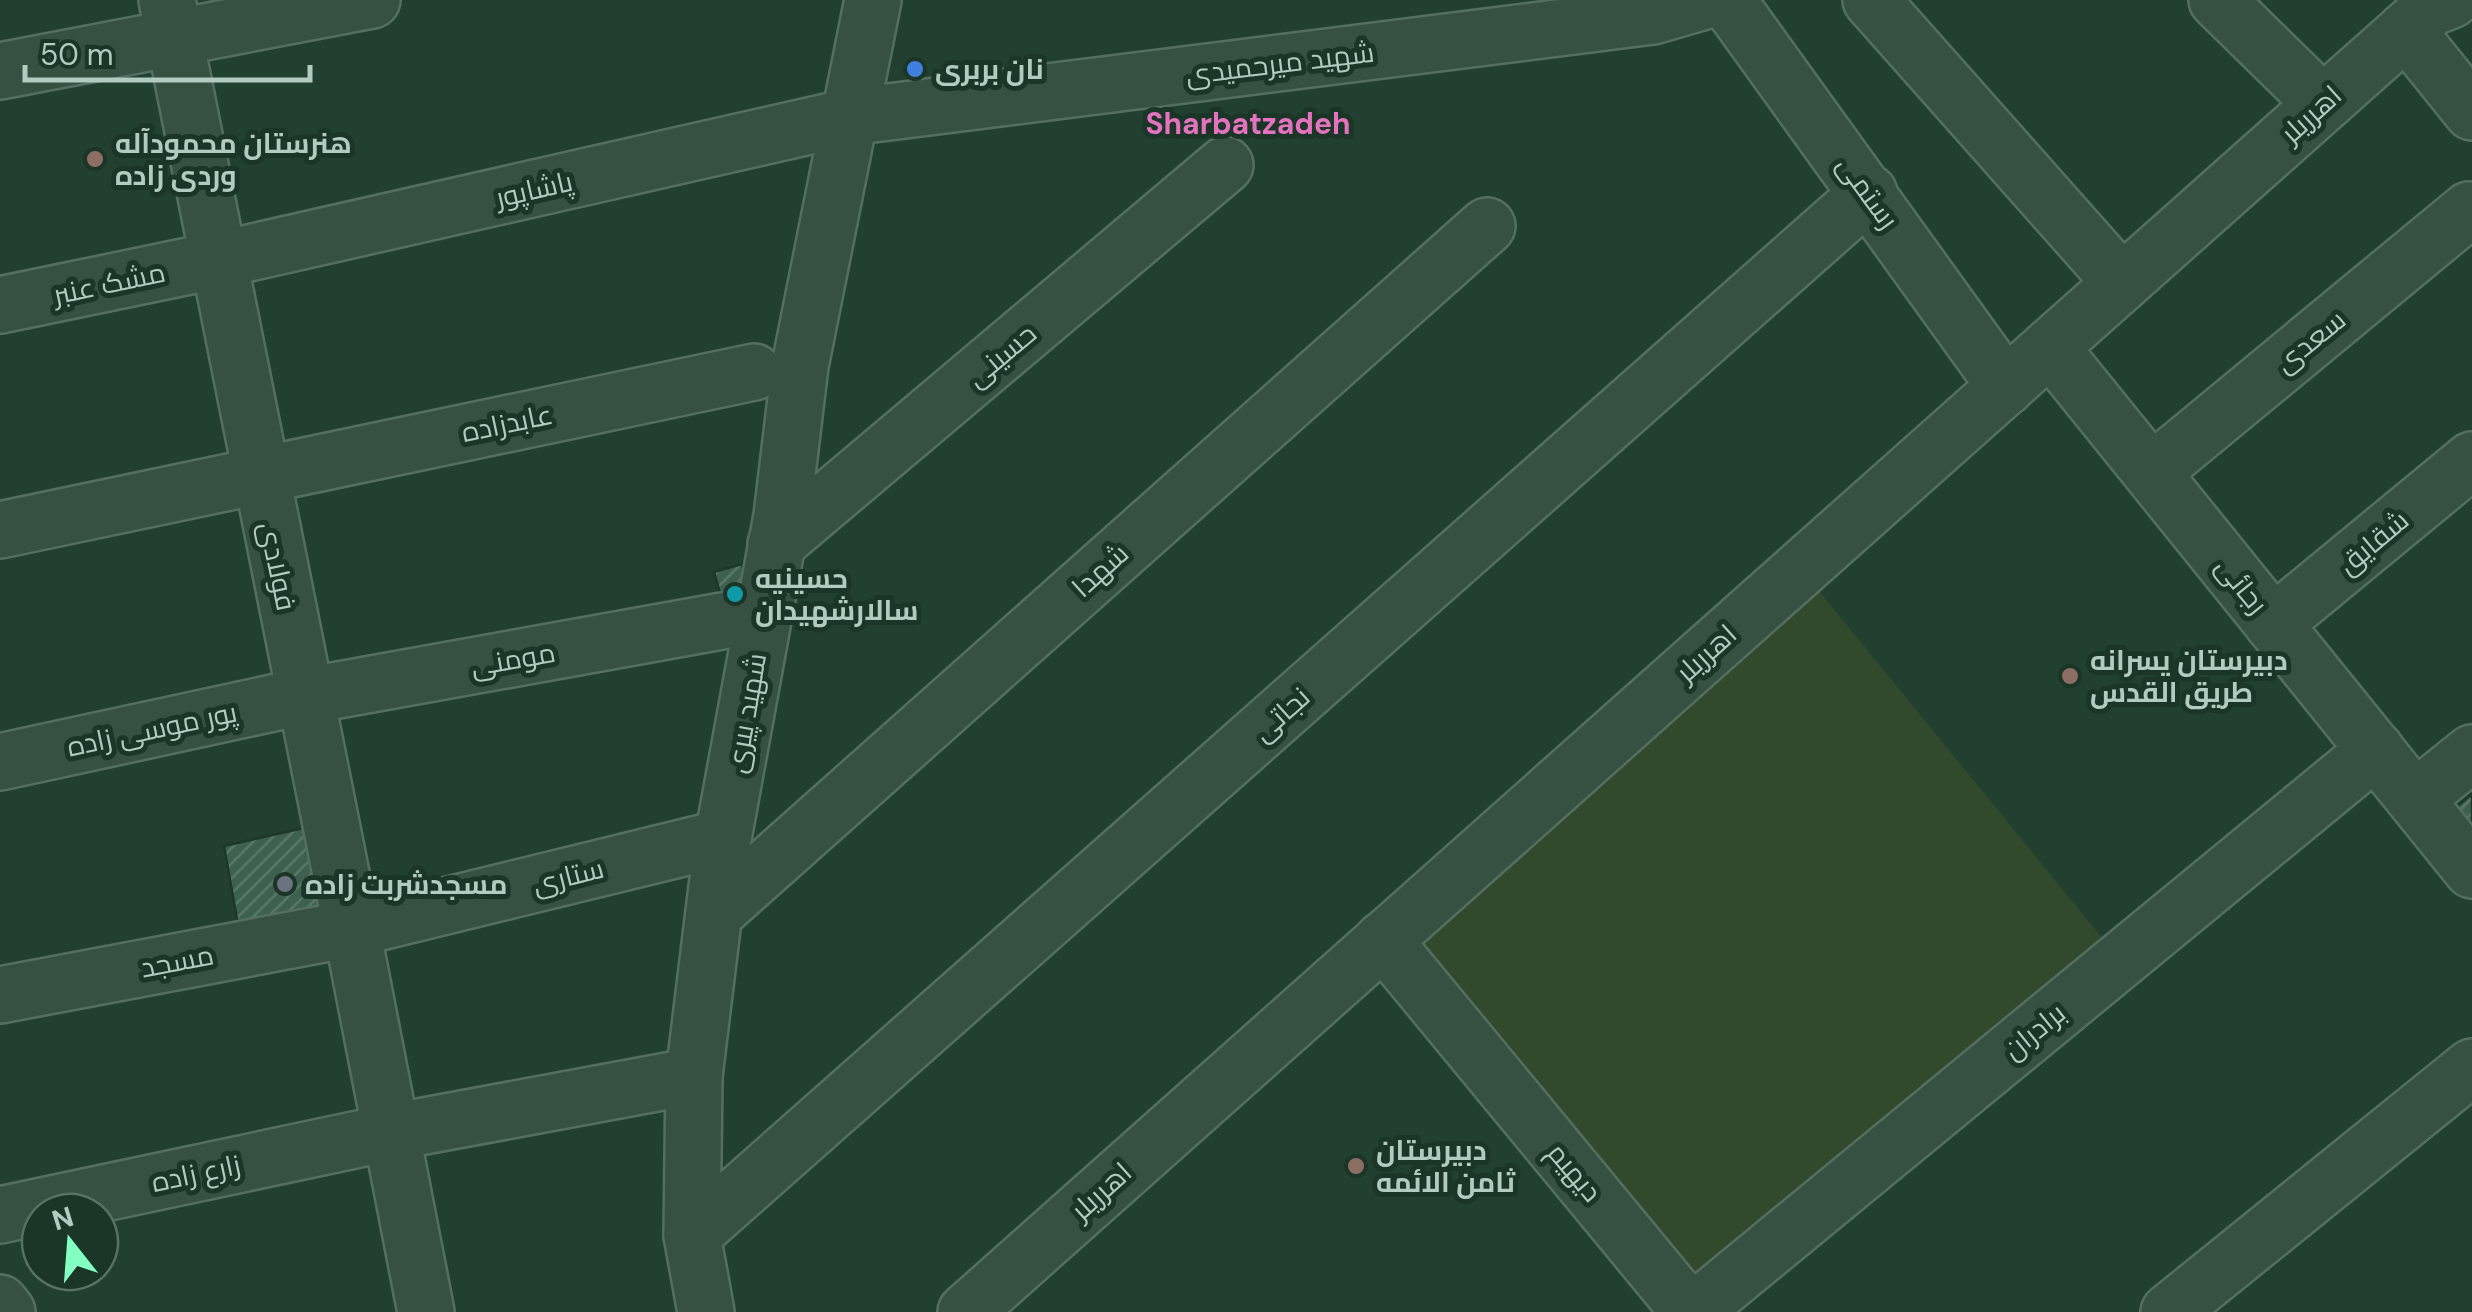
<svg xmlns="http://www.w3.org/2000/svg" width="2472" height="1312" font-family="'DM Sans',Cairo,sans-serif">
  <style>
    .pitch { fill: #304a2b }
    .building { fill: url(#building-hatch); stroke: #1d3729; stroke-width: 2.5 }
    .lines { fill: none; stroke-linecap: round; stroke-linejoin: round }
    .minor-casing { stroke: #546e60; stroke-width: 60 }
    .minor { stroke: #365042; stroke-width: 55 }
    .shop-dot { fill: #3f7fe0; stroke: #1b3527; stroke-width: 4 }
    .education-dot { fill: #8d6e63; stroke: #1b3527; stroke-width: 4 }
    .culture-dot { fill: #0f9aa8; stroke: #1b3527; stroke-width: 4 }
    .worship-dot { fill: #6b7280; stroke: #1b3527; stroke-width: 4 }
    .labels { text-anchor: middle; stroke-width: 10; stroke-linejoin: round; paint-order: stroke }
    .street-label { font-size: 28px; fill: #b2cbbf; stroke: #1b3527 }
    .poi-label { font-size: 28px; font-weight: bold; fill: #b2cbbf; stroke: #1b3527; text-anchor: start }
    .neighbourhood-label { font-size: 30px; font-weight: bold; fill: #e472bf; stroke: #1b3527 }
  </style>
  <defs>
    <pattern id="building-hatch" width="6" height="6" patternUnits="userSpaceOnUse" patternTransform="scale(2.5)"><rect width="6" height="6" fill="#3d614e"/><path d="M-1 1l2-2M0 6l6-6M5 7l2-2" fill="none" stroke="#577666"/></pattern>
  </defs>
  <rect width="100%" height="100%" fill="#224030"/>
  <!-- pitch -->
  <polygon class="pitch" points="1819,591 2108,945 1689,1291 1400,947"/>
  <!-- building -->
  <g class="building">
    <polygon points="742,564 753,615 728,621 714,572"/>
    <polygon points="2472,794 2472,829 2455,808"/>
    <polygon points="326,823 347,922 241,942 224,846"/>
  </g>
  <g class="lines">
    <!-- minor casing -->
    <g class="minor-casing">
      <g id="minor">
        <path d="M167,0C253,437 343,874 426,1312"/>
        <polyline points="1727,0 2006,387"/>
        <polyline points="1871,0 2122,283"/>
        <polyline points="2217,0 2323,104"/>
        <polyline points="2406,30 2472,112"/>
        <polyline points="0,71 372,0"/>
        <polyline points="0,305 218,260 849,117 1653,16 1708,0"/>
        <polyline points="2050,347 2472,870"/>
        <polyline points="2152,472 2469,210"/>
        <polyline points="0,530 754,372"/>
        <polyline points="776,544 1225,165"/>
        <polyline points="2273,624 2472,460"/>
        <polyline points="0,762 305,696 722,621"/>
        <polyline points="2415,799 2472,753"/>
        <polyline points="714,914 1487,226"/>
        <polyline points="1383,940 1690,1312"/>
        <polyline points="0,995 355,928 723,838"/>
        <polyline points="0,1215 392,1132 694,1076"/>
        <polyline points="692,1235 1869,193"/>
        <polyline points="0,1303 7,1312"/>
        <polyline points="706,1312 692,1235 694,1076 723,838 782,516 800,366 873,0"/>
        <polyline points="966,1312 2431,8 2451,0"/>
        <polyline points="1693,1312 2376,750"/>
        <polyline points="2169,1312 2472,1067"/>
      </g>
    </g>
    <!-- minor -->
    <use href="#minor" class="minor"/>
  </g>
  <!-- markers -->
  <circle class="shop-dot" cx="915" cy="69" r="10"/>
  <g class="education-dot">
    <circle cx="95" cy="159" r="10"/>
    <circle cx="2070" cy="676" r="10"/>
    <circle cx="1356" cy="1166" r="10"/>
  </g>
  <circle class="culture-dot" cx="735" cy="594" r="10"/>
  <circle class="worship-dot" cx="285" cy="884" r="10"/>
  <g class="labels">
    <!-- street labels -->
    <g class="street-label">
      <text transform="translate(1280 63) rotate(-7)" y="10">شهید میرحمیدی</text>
      <text transform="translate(2311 114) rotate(-42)" y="10">اهرریلر</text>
      <text transform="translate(534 189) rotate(-13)" y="10">پاشاپور</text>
      <text transform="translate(1868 192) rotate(54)" y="10">رستمی</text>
      <text transform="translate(109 283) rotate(-12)" y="10">مشک عنبر</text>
      <text transform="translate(2310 341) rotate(-39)" y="10">سعدی</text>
      <text transform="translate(1001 355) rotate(-40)" y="10">حسینی</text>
      <text transform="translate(507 423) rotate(-12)" y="10">عابدزاده</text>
      <text transform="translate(2373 542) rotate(-40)" y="10">شقایق</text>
      <text transform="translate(278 566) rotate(78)" y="10">فولادی</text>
      <text transform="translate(1100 570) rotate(-42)" y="10">شهدا</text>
      <text transform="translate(2242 585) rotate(51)" y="10">رجائی</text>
      <text transform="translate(1706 653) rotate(-42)" y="10">اهرریلر</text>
      <text transform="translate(513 659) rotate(-10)" y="10">مومنی</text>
      <text transform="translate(746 713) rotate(-80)" y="10">شهید پیری</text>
      <text transform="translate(1281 714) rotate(-42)" y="10">نجاتی</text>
      <text transform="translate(152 729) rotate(-12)" y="10">پور موسی زاده</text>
      <text transform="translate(568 876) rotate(-14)" y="10">ستاری</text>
      <text transform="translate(177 961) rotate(-11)" y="10">مسجد</text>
      <text transform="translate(2034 1031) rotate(-39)" y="10">برادران</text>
      <text transform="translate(1575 1172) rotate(50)" y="10">دیهیم</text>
      <text transform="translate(196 1173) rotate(-12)" y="10">زارع زاده</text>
      <text transform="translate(1101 1191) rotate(-42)" y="10">اهرریلر</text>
    </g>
    <!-- poi labels -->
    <g class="poi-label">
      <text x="935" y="79">نان بربری</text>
      <text x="115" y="153">هنرستان محمودآله<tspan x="115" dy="32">وردی زاده</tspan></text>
      <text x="755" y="588">حسینیه<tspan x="755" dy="32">سالارشهیدان</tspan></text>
      <text x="2090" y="670">دبیرستان پسرانه<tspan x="2090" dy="32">طریق القدس</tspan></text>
      <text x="305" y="894">مسجدشربت زاده</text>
      <text x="1376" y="1160">دبیرستان<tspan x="1376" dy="32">ثامن الائمه</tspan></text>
    </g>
    <!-- neighbourhood labels -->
    <g class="neighbourhood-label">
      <text x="1248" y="134">Sharbatzadeh</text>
    </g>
  </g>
  <!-- north arrow -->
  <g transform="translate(70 1242) rotate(343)"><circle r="48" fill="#1b3527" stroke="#577164" stroke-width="2.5"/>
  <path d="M0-8L18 38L0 25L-18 38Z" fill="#83ffc1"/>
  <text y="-15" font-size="28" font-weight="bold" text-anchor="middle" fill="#b2cbbf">N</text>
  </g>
  <!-- scale -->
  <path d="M25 65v15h285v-15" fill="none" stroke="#b2cbbf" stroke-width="5"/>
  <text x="40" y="65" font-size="30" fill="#b2cbbf" stroke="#1b3527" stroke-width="8" paint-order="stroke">50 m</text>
</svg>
